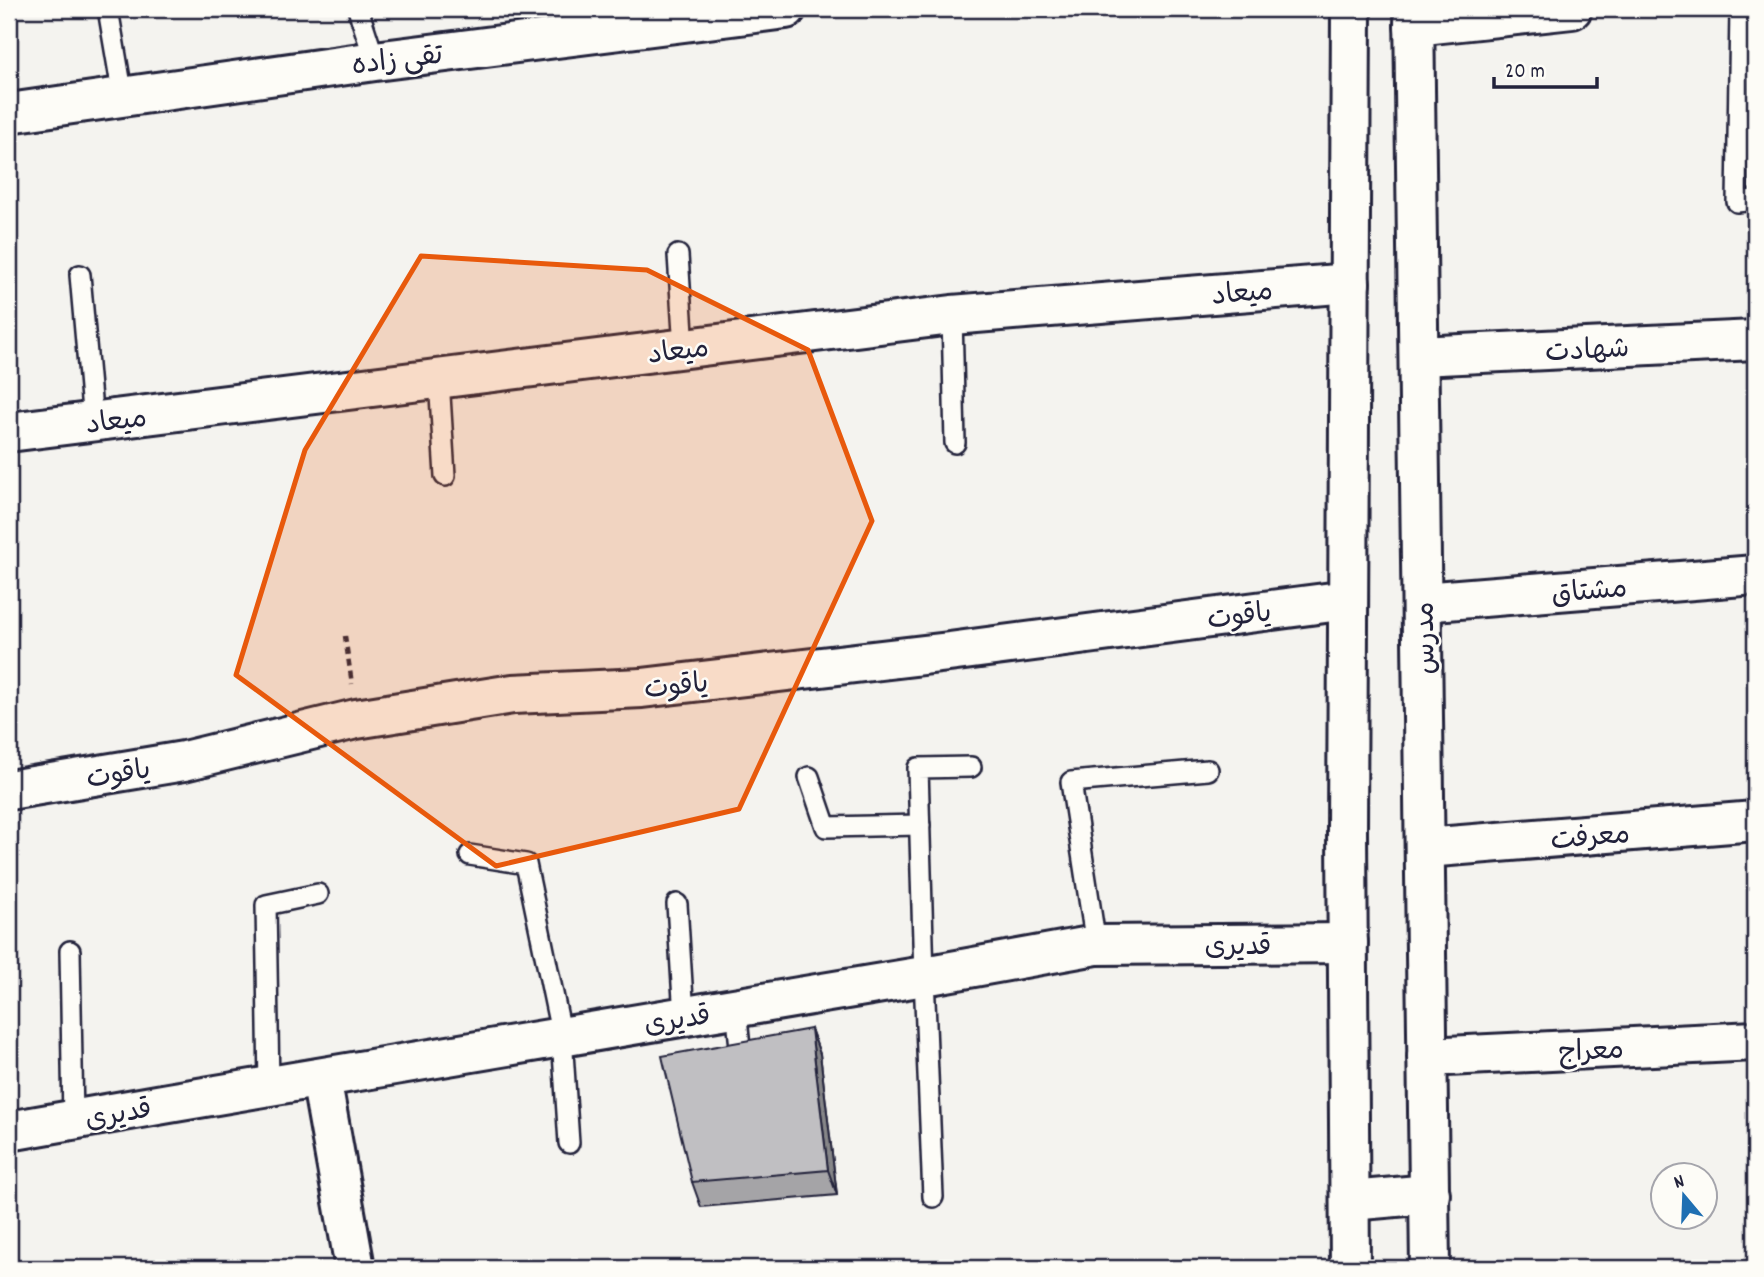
<svg xmlns="http://www.w3.org/2000/svg" width="1764" height="1277" font-family="Dekko,'Playpen Sans Arabic',sans-serif">
  <style>
    .lines { fill: none; stroke-linecap: round; stroke-linejoin: round }
    .lane-casing { stroke: #22223b; stroke-width: 24 }
    .street-casing { stroke: #22223b; stroke-width: 44 }
    .secondary-casing { stroke: #22223b; stroke-width: 44 }
    .path { stroke: #22223b; stroke-width: 4.5; stroke-dasharray: 7 5; stroke-linecap: butt }
    .lane { stroke: #fdfcf7; stroke-width: 19 }
    .street { stroke: #fdfcf7; stroke-width: 38 }
    .secondary { stroke: #fdfcf7; stroke-width: 38 }
    .wall { fill: #a5a4a7; stroke: #22223b; stroke-width: 2 }
    .shaded-wall { fill: #868688; stroke: #22223b; stroke-width: 2 }
    .building { fill: #c0bfc2; stroke: #22223b; stroke-width: 2 }
    .marked { fill: #e8590c; fill-opacity: 0.2; stroke: #e8590c; stroke-width: 5; stroke-linejoin: round }
    .labels { text-anchor: middle; stroke-width: 5; stroke-linejoin: round; paint-order: stroke }
    .street-label { font-size: 28px; fill: #22223b; stroke: #fdfcf7 }
  </style>
  <rect width="100%" height="100%" fill="#f4f3ef"/>
  <filter id="ink" filterUnits="userSpaceOnUse"><feTurbulence type="fractalNoise" baseFrequency=".0143" numOctaves="2"/><feDisplacementMap in="SourceGraphic" scale="14" xChannelSelector="R" yChannelSelector="G"/><feConvolveMatrix kernelMatrix="1 2 1 2 8 2 1 2 1" color-interpolation-filters="sRGB"/></filter>
  <g filter="url(#ink)">
    <g class="lines">
      <!-- lane casing -->
      <g class="lane-casing">
        <g id="lane">
          <polyline points="108,9 123,97"/>
          <polyline points="358,9 375,61"/>
          <polyline points="1740,9 1737,202 1755,200"/>
          <polyline points="678,255 684,348"/>
          <polyline points="80,275 93,422"/>
          <polyline points="952,315 955,443"/>
          <polyline points="439,379 445,476"/>
          <polyline points="809,777 826,827 920,825"/>
          <polyline points="470,855 526,864 562,1037 569,1143"/>
          <polyline points="677,904 684,1016"/>
          <polyline points="1096,945 1071,782 1208,770"/>
          <polyline points="70,951 73,1120"/>
          <polyline points="736,1008 742,1067"/>
          <polyline points="269,1086 266,905 318,894"/>
          <polyline points="933,1197 924,976 918,768 971,767"/>
        </g>
      </g>
      <!-- street casing -->
      <g class="street-casing">
        <g id="street">
          <polyline points="1414,26 1572,9"/>
          <polyline points="9,113 375,61 786,9"/>
          <polyline points="1419,356 1755,340"/>
          <polyline points="9,432 952,315 1350,283"/>
          <polyline points="1422,602 1755,575"/>
          <polyline points="9,790 184,761 356,719 513,694 642,688 949,652 1348,600"/>
          <polyline points="1425,848 1755,821"/>
          <polyline points="1427,1057 1755,1041"/>
          <polyline points="321,1078 355,1268"/>
          <polyline points="9,1131 169,1103 924,976 1096,945 1348,943"/>
        </g>
      </g>
      <!-- secondary casing -->
      <g class="secondary-casing">
        <g id="secondary">
          <polyline points="1414,9 1430,1268"/>
          <polyline points="1350,1201 1430,1194"/>
          <polyline points="1350,1268 1347,832 1351,9"/>
        </g>
      </g>
      <!-- path -->
      <polyline class="path" points="345,636 352,684"/>
      <!-- lane -->
      <use href="#lane" class="lane"/>
      <!-- street -->
      <use href="#street" class="street"/>
      <!-- secondary -->
      <use href="#secondary" class="secondary"/>
    </g>
    <!-- wall -->
    <polygon class="wall" points="811,1029 820,1054 837,1195 701,1207 692,1182"/>
    <!-- shaded-wall -->
    <polygon class="shaded-wall" points="811,1029 820,1054 837,1195 828,1170"/>
    <!-- building -->
    <polygon class="building" points="811,1029 828,1170 692,1182 662,1056"/>
  </g>
  <!-- marked area -->
  <path class="marked" d="M421,256L647,270L808,350L872,521L739,809L496,866L236,675L305,450Z"/>
  <g class="labels">
    <!-- street labels -->
    <g class="street-label">
      <text transform="translate(397 58) rotate(-7)" y="10">تقی زاده</text>
      <text transform="translate(1242 291) rotate(-5)" y="10">میعاد</text>
      <text transform="translate(1587 348) rotate(-3)" y="10">شهادت</text>
      <text transform="translate(678 349) rotate(-7)" y="10">میعاد</text>
      <text transform="translate(116 419) rotate(-7)" y="10">میعاد</text>
      <text transform="translate(1589 589) rotate(-5)" y="10">مشتاق</text>
      <text transform="translate(1239 614) rotate(-7)" y="10">یاقوت</text>
      <text transform="translate(1423 638) rotate(-91)" y="10">مدرس</text>
      <text transform="translate(676 684) rotate(-6)" y="10">یاقوت</text>
      <text transform="translate(118 772) rotate(-9)" y="10">یاقوت</text>
      <text transform="translate(1590 835) rotate(-5)" y="10">معرفت</text>
      <text x="1238" y="954">قدیری</text>
      <text transform="translate(677 1018) rotate(-9)" y="10">قدیری</text>
      <text transform="translate(1591 1049) rotate(-3)" y="10">معراج</text>
      <text transform="translate(118 1112) rotate(-10)" y="10">قدیری</text>
    </g>
  </g>
  <!-- margin -->
  <rect width="1764" height="1277" fill="none" stroke="#fdfcf7" stroke-width="35"/>
  <rect x="18" y="18" width="1729" height="1242" fill="none" stroke="#22223b" stroke-width="2.5" filter="url(#ink)"/>
  <!-- north arrow -->
  <g transform="translate(1684 1196) rotate(341)"><circle r="33" fill="#fdfcf7" stroke="#a5a5ac" stroke-width="2"/>
  <path d="M0-5L12 26L0 18L-12 26Z" fill="#1f6fb2"/>
  <text y="-10" font-size="19" font-weight="bold" text-anchor="middle" fill="#22223b">N</text>
  </g>
  <!-- scale -->
  <path d="M1494 77v10h103v-10" fill="none" stroke="#22223b" stroke-width="3.5"/>
  <text x="1505" y="77" font-size="21" fill="#22223b" stroke="#fdfcf7" stroke-width="5" paint-order="stroke">20 m</text>
</svg>
